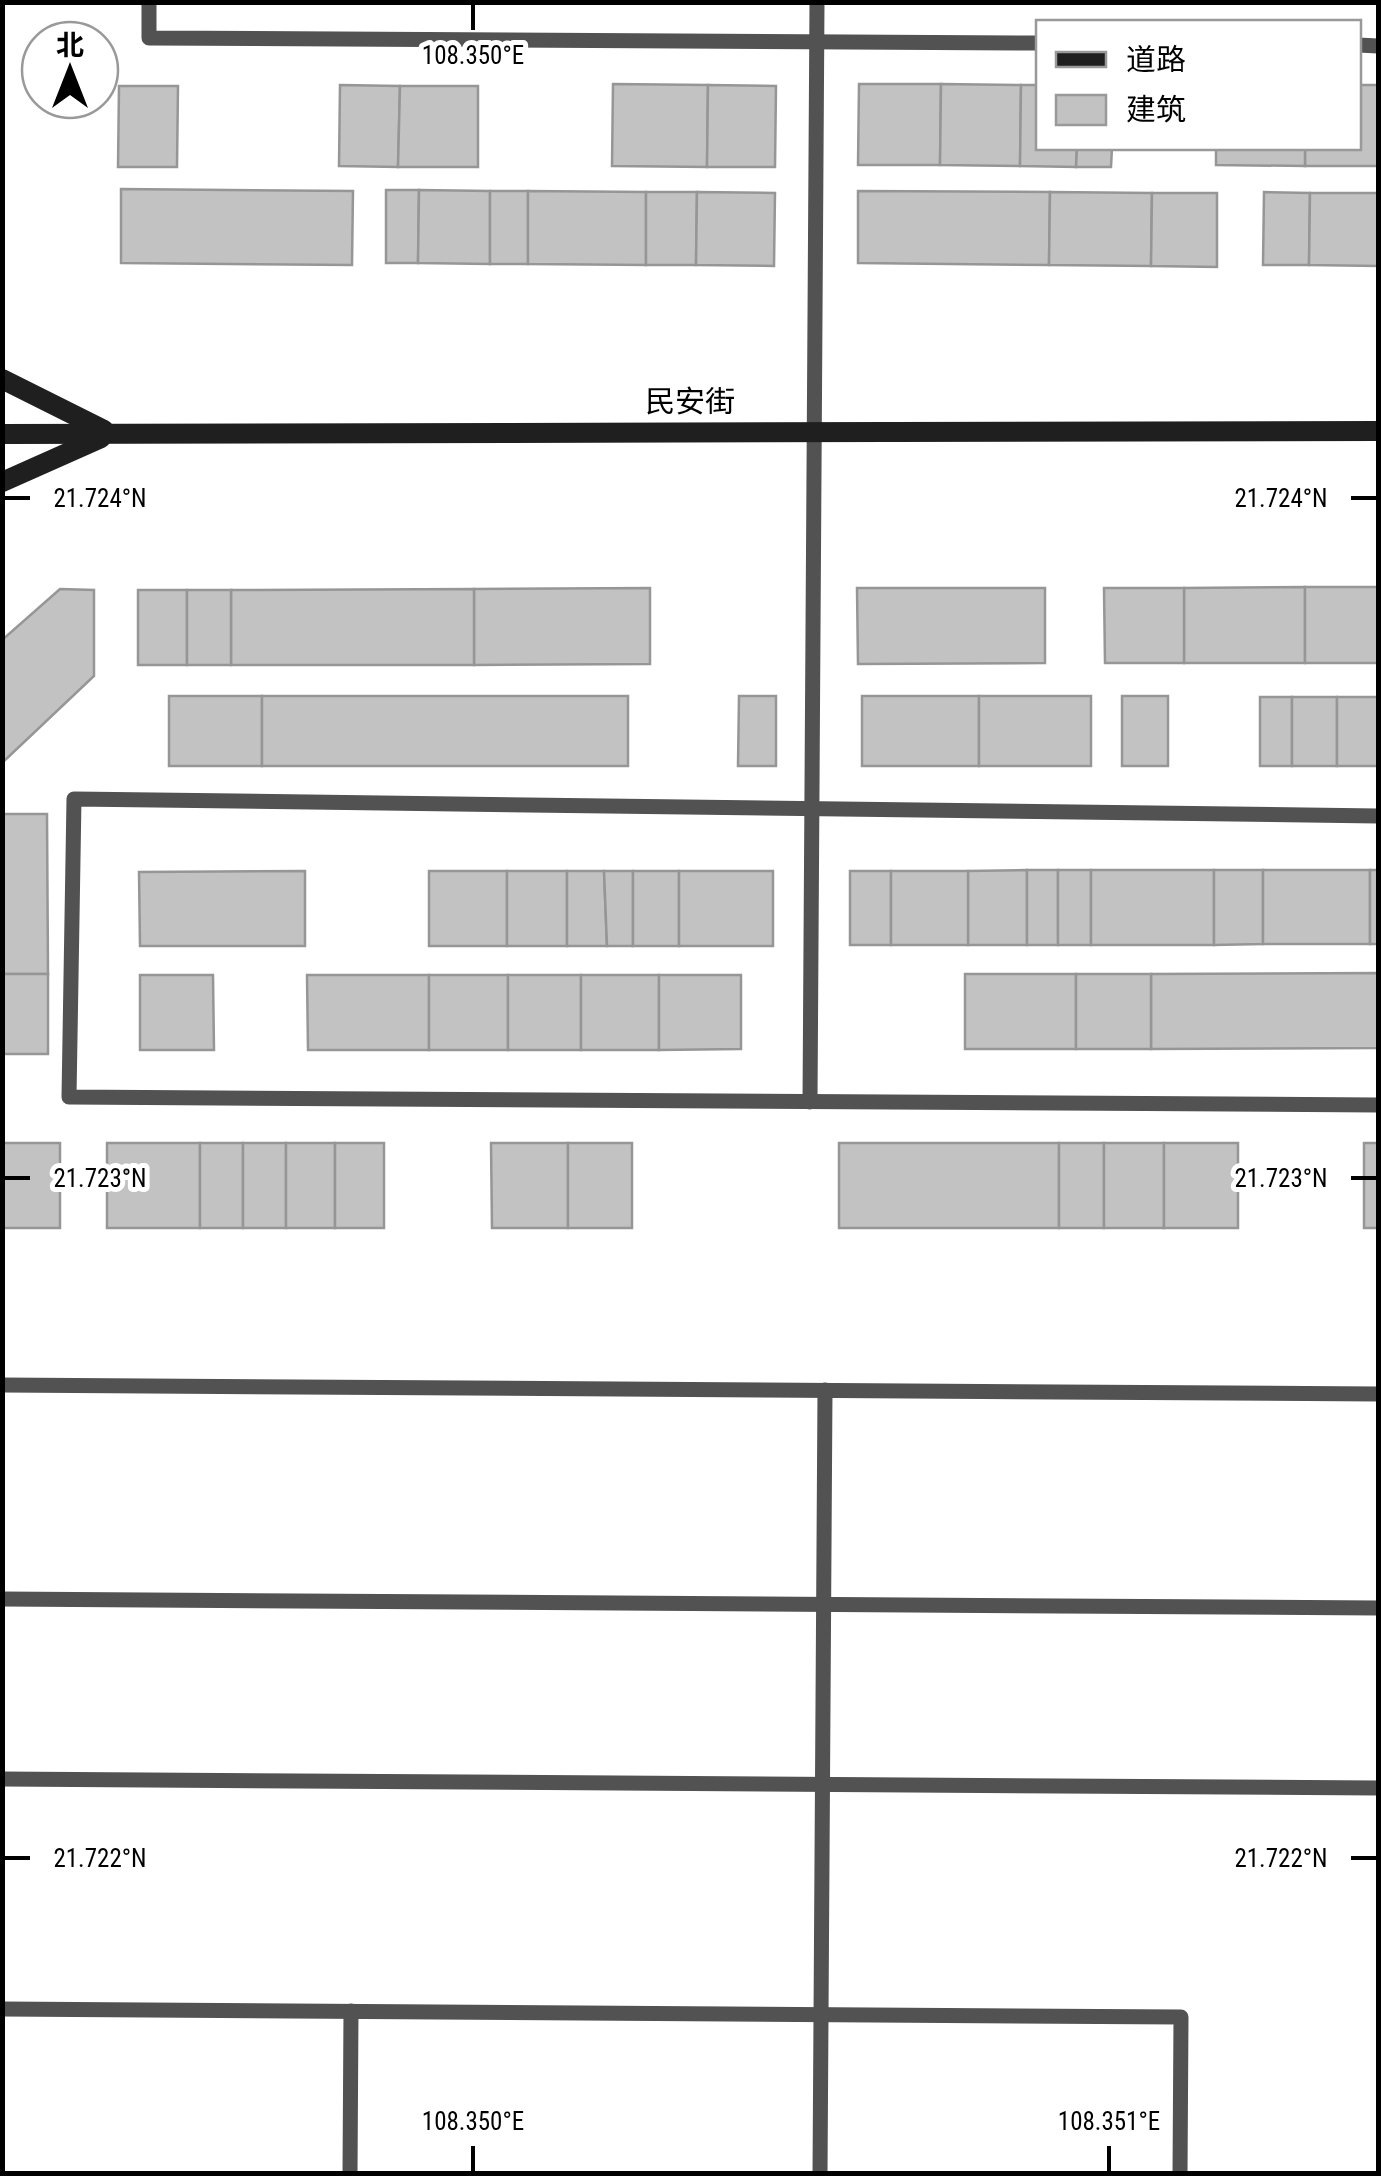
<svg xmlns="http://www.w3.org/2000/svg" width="1381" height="2176" font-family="'Roboto Condensed','Noto Sans SC',sans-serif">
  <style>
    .building { fill: #c2c2c2; stroke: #969696; stroke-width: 2.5 }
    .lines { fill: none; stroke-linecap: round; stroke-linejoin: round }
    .lane { stroke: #525252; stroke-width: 15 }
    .secondary { stroke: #1f1f1f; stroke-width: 20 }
    .ticks { fill: none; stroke: #000; stroke-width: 4 }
    .labels { text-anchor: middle; stroke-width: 10; stroke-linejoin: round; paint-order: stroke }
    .street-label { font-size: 30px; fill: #000; stroke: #fff }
    .ticks-label { font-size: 25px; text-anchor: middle; fill: #000; stroke: #fff; stroke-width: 10; stroke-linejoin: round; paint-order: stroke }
  </style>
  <rect width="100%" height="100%" fill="#fff"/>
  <!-- building -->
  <g class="building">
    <polygon points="613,84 708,85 707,167 612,166"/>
    <polygon points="859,84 941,84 940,165 858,165"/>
    <polygon points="941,84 1021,85 1020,166 940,165"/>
    <polygon points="340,85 400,86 398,167 339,166"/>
    <polygon points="708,85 776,86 775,167 707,167"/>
    <polygon points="1021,85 1038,85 1038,148 1077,148 1076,167 1020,166"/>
    <polygon points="1358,85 1378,85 1378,166 1305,166 1305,148 1358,148"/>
    <polygon points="119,86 178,86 177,167 118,167"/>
    <polygon points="400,86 478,86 478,167 398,167"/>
    <polygon points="1077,148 1112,148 1111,167 1076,167"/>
    <polygon points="1216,148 1305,148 1305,166 1216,165"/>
    <polygon points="121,189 353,191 352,265 121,263"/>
    <polygon points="386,190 419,190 418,263 386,263"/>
    <polygon points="419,190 490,191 490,264 418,263"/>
    <rect x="490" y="191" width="38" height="73"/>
    <polygon points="528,191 646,192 646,265 528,264"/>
    <polygon points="858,191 1050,192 1049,265 858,263"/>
    <polygon points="646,192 697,192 696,265 646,265"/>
    <polygon points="697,192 775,193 774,266 696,265"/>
    <polygon points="1050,192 1152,193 1151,266 1049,265"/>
    <polygon points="1264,192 1310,193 1309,265 1263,265"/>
    <polygon points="1152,193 1217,193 1217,267 1151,266"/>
    <polygon points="1310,193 1378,193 1378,266 1309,265"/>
    <polygon points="1305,587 1305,663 1184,663 1184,588"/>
    <rect x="1305" y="587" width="73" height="76"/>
    <polygon points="650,588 650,664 474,665 474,589"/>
    <polygon points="857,588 1045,588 1045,663 858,664"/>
    <polygon points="1104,588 1184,588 1184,663 1105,663"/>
    <polygon points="60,589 94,590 94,676 2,763 2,640"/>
    <polygon points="474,589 474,665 231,665 231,590"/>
    <rect x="138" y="590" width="49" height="75"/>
    <rect x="187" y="590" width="44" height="75"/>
    <rect x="169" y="696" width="93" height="70"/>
    <rect x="262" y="696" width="366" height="70"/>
    <polygon points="739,696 776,696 776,766 738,766"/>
    <rect x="862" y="696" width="117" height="70"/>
    <rect x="979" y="696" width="112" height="70"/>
    <rect x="1122" y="696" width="46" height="70"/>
    <rect x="1260" y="697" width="32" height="69"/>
    <rect x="1292" y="697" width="45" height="69"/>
    <rect x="1337" y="697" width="41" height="69"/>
    <polygon points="2,814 47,814 48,974 2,974"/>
    <polygon points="1027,870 1027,945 968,945 968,871"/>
    <rect x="1027" y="870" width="31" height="75"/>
    <rect x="1058" y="870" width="33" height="75"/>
    <rect x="1091" y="870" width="123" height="75"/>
    <polygon points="1214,870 1263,870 1263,944 1214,945"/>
    <rect x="1263" y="870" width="107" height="74"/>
    <rect x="1370" y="870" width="8" height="74"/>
    <polygon points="305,871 305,946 140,946 139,872"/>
    <rect x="429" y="871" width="78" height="75"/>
    <rect x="507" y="871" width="60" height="75"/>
    <polygon points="567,871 604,871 607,946 567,946"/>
    <polygon points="604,871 633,871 633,946 607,946"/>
    <rect x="633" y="871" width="46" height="75"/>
    <rect x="679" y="871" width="94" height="75"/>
    <rect x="850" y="871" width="41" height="74"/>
    <rect x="891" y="871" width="77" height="74"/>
    <polygon points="1378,973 1378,1048 1151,1049 1151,974"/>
    <rect x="2" y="974" width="46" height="80"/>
    <rect x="965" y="974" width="111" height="75"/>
    <rect x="1076" y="974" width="75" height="75"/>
    <polygon points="140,975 213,975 214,1050 140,1050"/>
    <polygon points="307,975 429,975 429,1050 308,1050"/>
    <rect x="429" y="975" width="79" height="75"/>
    <rect x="508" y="975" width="73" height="75"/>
    <rect x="581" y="975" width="78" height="75"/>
    <polygon points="659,975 741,975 741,1049 659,1050"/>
    <rect x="2" y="1143" width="58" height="85"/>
    <rect x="107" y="1143" width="93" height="85"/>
    <rect x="200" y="1143" width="43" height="85"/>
    <rect x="243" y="1143" width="43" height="85"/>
    <rect x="286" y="1143" width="49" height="85"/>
    <rect x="335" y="1143" width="49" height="85"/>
    <polygon points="491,1143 568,1143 568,1228 492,1228"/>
    <rect x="568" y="1143" width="64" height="85"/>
    <rect x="839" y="1143" width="220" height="85"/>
    <rect x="1059" y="1143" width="45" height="85"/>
    <rect x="1104" y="1143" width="60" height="85"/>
    <rect x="1164" y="1143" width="74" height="85"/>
    <rect x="1364" y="1143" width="14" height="85"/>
  </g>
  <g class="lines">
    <!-- lane -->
    <g class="lane">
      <polyline points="149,2 149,38 1038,43"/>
      <polyline points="1358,45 1378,46"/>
      <polyline points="1378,816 74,799 69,1097 1378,1105"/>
      <polyline points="810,1102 817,2"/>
      <polyline points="2,1385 1378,1394"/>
      <polyline points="2,1599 1378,1608"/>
      <polyline points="2,1779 1378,1788"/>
      <polyline points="2,2009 1181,2017 1180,2174"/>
      <polyline points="350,2174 351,2011"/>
      <polyline points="820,2174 825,1390"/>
    </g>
    <!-- secondary -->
    <g class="secondary">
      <polyline points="2,379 104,430"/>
      <polyline points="2,434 1378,431"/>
      <polyline points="2,482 101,438"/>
    </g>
  </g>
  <!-- ticks -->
  <path class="ticks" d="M473,5V30M5,498H30M1351,498H1376M5,1178H30M1351,1178H1376M5,1858H30M1351,1858H1376M473,2146V2171M1109,2146V2171"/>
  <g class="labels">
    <!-- street labels -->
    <g class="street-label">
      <text x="690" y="412">民安街</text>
    </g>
  </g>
  <g class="ticks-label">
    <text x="473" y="64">108.350°E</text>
    <text x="100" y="507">21.724°N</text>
    <text x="1281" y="507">21.724°N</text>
    <text x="100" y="1187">21.723°N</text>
    <text x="1281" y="1187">21.723°N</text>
    <text x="100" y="1867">21.722°N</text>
    <text x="1281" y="1867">21.722°N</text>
    <text x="473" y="2130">108.350°E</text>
    <text x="1109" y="2130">108.351°E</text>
  </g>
  <!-- border -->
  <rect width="1381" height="2176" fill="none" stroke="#000000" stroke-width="10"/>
  <!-- legend -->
  <rect x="1036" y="20" width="325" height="130" fill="#ffffff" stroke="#999999" stroke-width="2.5"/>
  <rect x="1056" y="52" width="50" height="15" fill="#1f1f1f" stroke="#999999" stroke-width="2.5"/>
  <text x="1126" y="70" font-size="30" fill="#000000">道路</text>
  <rect x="1056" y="95" width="50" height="30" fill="#c2c2c2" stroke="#999999" stroke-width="2.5"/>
  <text x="1126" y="120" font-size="30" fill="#000000">建筑</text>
  <!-- north arrow -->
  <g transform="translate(70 70)"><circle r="48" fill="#ffffff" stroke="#999999" stroke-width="2.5"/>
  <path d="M0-8L18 38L0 25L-18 38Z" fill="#000000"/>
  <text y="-15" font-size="28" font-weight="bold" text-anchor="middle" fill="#000000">北</text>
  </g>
</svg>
